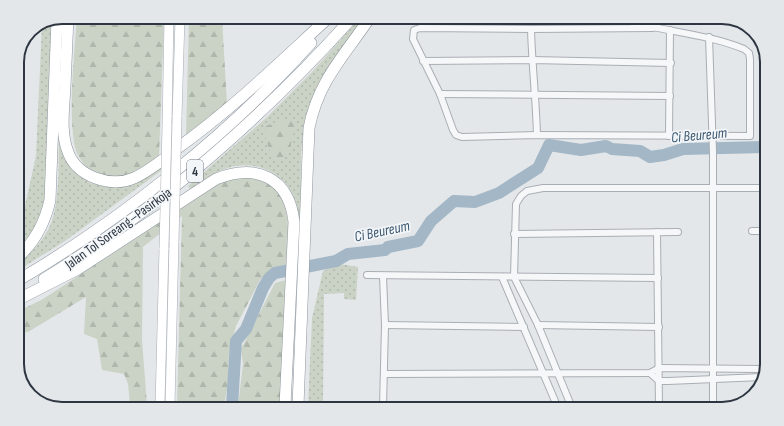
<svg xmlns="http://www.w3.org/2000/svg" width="784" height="426" font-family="'Sofia Sans Condensed',sans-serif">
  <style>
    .grass { fill: url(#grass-dots) }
    .forest { fill: url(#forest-firs) }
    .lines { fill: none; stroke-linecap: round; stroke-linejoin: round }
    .river { stroke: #a3b7c6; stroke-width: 12 }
    .minor-casing { stroke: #a9aeb4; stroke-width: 8 }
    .secondary-casing { stroke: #a9aeb4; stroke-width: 10 }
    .motorway-casing { stroke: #8d969f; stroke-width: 12 }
    .minor { stroke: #f6f7f9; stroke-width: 6 }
    .secondary { stroke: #fff; stroke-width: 9 }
    .motorway { stroke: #fff; stroke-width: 11 }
    .secondary-bridge-casing { stroke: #a9aeb4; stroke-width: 10; stroke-linecap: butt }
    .secondary-bridge { stroke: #fff; stroke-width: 9 }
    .labels { text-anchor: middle; stroke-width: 3.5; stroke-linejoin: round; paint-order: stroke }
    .shield { fill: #f3f6f8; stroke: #687078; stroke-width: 1 }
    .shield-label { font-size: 13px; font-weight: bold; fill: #2d3641 }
    .street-label { font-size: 14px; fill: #2d3641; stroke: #f3f6f8 }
    .water-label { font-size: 15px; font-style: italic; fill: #3c5870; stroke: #f3f6f8 }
    .rim { fill: none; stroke: #2d3641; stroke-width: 2 }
  </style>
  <defs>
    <pattern id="grass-dots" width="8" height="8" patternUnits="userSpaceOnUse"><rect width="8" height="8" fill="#cbd3c6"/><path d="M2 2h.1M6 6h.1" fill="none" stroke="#afb6ab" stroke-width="1.8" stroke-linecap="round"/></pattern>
    <pattern id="forest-firs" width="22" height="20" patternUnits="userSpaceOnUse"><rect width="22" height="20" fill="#cbd3c6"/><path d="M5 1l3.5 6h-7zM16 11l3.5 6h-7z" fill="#afb6ab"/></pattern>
  </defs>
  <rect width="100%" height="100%" fill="#e4e7ea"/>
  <!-- grass -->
  <g class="grass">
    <path d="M359,19H365C342,47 321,75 309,109C298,138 301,184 302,215L299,217C296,209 296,201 292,193C281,170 251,160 228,168C214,172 202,181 190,189L188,186L266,118L311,73Z"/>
    <polygon points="52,21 49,173 41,222 17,253 17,242 36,156 42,25"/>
    <path d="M59,122L77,174L90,183L108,187L129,185L160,167L162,170L65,241L17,271V264C31,255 46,237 52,221C61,192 58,152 59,122Z"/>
    <polygon points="340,264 358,267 356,300 344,299 344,293 324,294 323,406 308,406 312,318 323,271"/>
  </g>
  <!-- forest -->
  <g class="forest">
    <path d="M77,17L164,18L159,158C140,171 132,177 109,176C95,176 84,167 78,155C66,130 75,48 77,17Z"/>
    <polygon points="189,18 222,18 227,104 186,135"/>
    <path d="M284,119L294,120L296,124C292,136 291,157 279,162C270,154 263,138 266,126Z"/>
    <path d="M241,177C247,178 257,177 263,180C294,196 289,236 286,265L275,267L260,280L236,326L229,352L228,384L224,406L177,405L182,216L143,247L142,340L147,405H130L128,384L124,374L102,370L97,339L84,334L86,297L28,332L17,333V312L43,299L228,178Z"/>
    <polygon points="286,280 281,406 238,406 243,364 241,349 275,283"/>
  </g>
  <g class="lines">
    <!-- river -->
    <polyline class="river" points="232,406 236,341 246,329 263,288 269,278 275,273 336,261 348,254 385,250 388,247 418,241 431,221 454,201 475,202 499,193 538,168 549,145 581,150 606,146 612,149 640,151 650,157 664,155 683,149 766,147"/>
    <!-- minor casing -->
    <g class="minor-casing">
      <g id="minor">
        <path d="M628,21C667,32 707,34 744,49L749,53L750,59V136L537,135L462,137L456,135L453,130L440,94L413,39L414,30L420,28L531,29L653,28"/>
        <path d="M531,29C532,65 536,99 537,135"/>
        <polyline points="709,37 713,152 713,409"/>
        <polyline points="423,61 532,60 671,63"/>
        <polyline points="440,94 670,96"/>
        <polyline points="669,136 670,30"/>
        <polyline points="752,231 764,231"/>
        <polyline points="657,232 659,409"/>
        <polyline points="514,234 678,232"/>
        <polyline points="367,275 658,278"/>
        <polyline points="383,276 385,325 383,407"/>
        <polyline points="502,277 558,408"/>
        <polyline points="385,325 524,327"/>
        <polyline points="538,325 659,327"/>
        <polyline points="650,373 659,381 668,381 762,377"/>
        <polyline points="384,374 650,373 659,368 762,369"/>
        <polyline points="572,408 538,325 514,277 516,204 521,196 527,191 543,188 765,188"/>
      </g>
    </g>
    <!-- secondary casing -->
    <g class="secondary-casing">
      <g id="secondary">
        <polyline points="177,117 180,18"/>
        <polyline points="167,126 169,18"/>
        <polyline points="160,405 164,248"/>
        <polyline points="170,405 174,241"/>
      </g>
    </g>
    <!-- motorway casing -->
    <g class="motorway-casing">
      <g id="motorway">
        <path d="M68,17C67,40 66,63 65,86C64,108 60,132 68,152C77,177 111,188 134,178C150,171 165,158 179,147C232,109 279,63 327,19"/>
        <path d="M17,258C35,242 45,223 50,200L57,19"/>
        <path d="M44,279C159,208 261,119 351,19"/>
        <path d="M17,281C123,219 229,134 311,43"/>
        <path d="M17,300L78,269L216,179C256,163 289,177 294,222L285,406"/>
        <path d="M298,406L309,128C318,82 343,57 369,19"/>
      </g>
    </g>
    <!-- minor -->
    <use href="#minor" class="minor"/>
    <!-- secondary -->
    <use href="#secondary" class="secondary"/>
    <!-- motorway -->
    <use href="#motorway" class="motorway"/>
    <!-- secondary-bridge casing -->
    <g class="secondary-bridge-casing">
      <g id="secondary-bridge">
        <polyline points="174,241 177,117"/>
        <polyline points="164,248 167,126"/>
      </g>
    </g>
    <!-- secondary-bridge -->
    <use href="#secondary-bridge" class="secondary-bridge"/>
  </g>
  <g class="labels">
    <!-- shield labels -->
    <rect class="shield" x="187" y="160" width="16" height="22" rx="3"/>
    <g class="shield-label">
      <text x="195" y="176">4</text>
    </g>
    <!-- street labels -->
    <g class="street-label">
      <text transform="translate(118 228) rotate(-36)" y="5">Jalan Tol Soreang–Pasirkoja</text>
    </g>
    <!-- water labels -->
    <g class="water-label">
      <text transform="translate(699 135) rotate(-5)" y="5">Ci Beureum</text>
      <text transform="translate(382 231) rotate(-12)" y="5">Ci Beureum</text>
    </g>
  </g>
  <!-- crop -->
  <path d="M0 0H784V426H0ZM62 24H722A38 38 0 0 1 760 62V364A38 38 0 0 1 722 402H62A38 38 0 0 1 24 364V62A38 38 0 0 1 62 24Z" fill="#e3e7e9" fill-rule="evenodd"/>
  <path class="rim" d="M62 24H722A38 38 0 0 1 760 62V364A38 38 0 0 1 722 402H62A38 38 0 0 1 24 364V62A38 38 0 0 1 62 24Z"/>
</svg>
